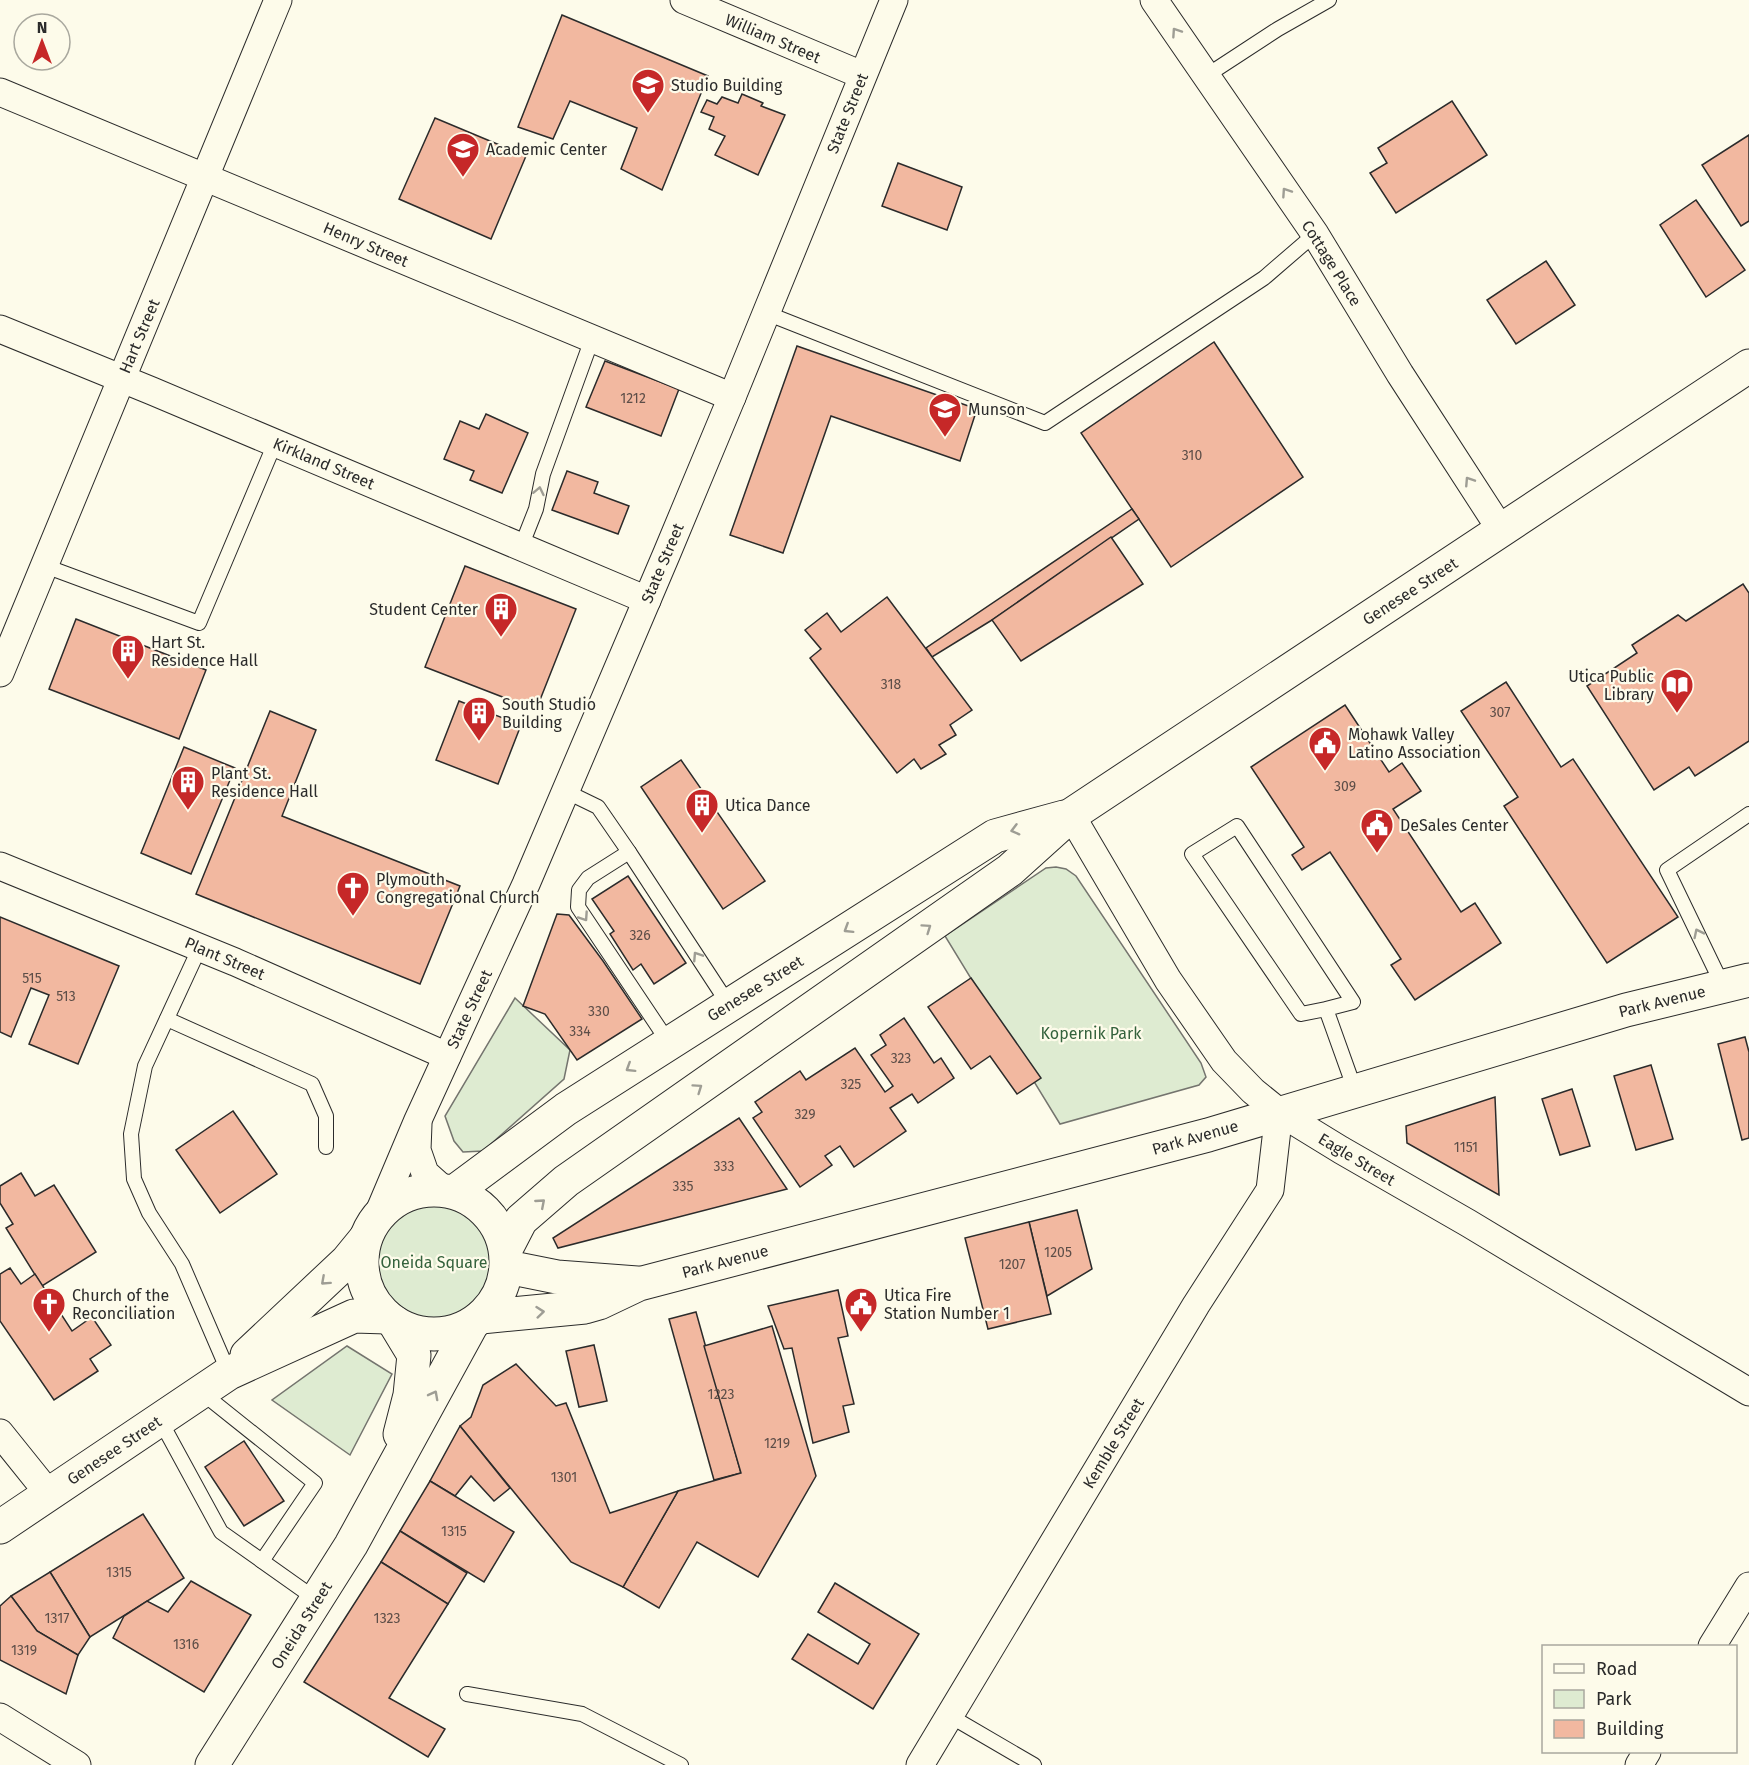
<svg xmlns="http://www.w3.org/2000/svg" width="1749" height="1765" font-family="'Fira Sans',sans-serif">
  <style>
    .green { fill: #deebd1; stroke: #74746e; stroke-width: 1.5 }
    .building { fill: #f2b8a0; stroke: #2b2b2b; stroke-width: 1.5 }
    .lines { fill: none; stroke-linecap: round; stroke-linejoin: round }
    .service-casing { stroke: #2b2b2b; stroke-width: 16 }
    .minor-casing { stroke: #2b2b2b; stroke-width: 29 }
    .tertiary-casing { stroke: #2b2b2b; stroke-width: 35 }
    .secondary-casing { stroke: #2b2b2b; stroke-width: 35 }
    .service { stroke: #fdfbea; stroke-width: 14 }
    .minor { stroke: #fdfbea; stroke-width: 27 }
    .tertiary { stroke: #fdfbea; stroke-width: 33 }
    .secondary { stroke: #fdfbea; stroke-width: 33 }
    .oneway { stroke: #9e9d94 }
    .labels { text-anchor: middle; stroke-width: 4.5; stroke-linejoin: round; paint-order: stroke }
    .number-label { font-size: 14px; fill: #5d4e48 }
    .street-label { font-size: 16px; fill: #2b2b2b; stroke: #fdfbea }
    .poi-label { font-size: 16px; fill: #2b2b2b; stroke: #fdfbea; text-anchor: start }
    .park-label { font-size: 16px; fill: #34623c; stroke: #fdfbea }
  </style>
  <rect width="100%" height="100%" fill="#fdfbea"/>
  <!-- green -->
  <g class="green">
    <polygon points="1056,867 1066,869 1076,876 1201,1063 1206,1077 1199,1085 1060,1124 945,936 1046,868"/>
    <polygon points="515,998 570,1050 564,1079 483,1151 463,1152 454,1141 445,1116"/>
    <polygon points="444,1190 454,1192 473,1200 488,1213 500,1230 507,1267 503,1286 494,1303 453,1332 433,1334 413,1331 373,1301 364,1282 361,1260 396,1200 419,1191"/>
    <polygon points="347,1346 392,1374 350,1455 272,1400"/>
  </g>
  <!-- building -->
  <g class="building">
    <polygon points="562,15 708,76 662,190 621,169 637,128 570,101 553,139 518,127"/>
    <polygon points="742,94 763,103 761,106 785,115 758,175 715,155 725,136 709,129 714,117 701,112 707,100 717,104 722,97 738,103"/>
    <polygon points="1452,101 1487,155 1396,213 1370,173 1387,163 1378,148"/>
    <polygon points="435,118 526,156 491,239 399,199"/>
    <polygon points="1749,135 1749,221 1741,226 1702,165"/>
    <polygon points="898,163 962,187 947,230 882,206"/>
    <polygon points="1696,200 1745,270 1706,297 1660,225"/>
    <polygon points="1546,261 1575,305 1516,344 1487,300"/>
    <polygon points="1214,342 1303,477 1171,567 1081,433"/>
    <polygon points="797,346 977,409 960,461 831,416 783,553 730,535"/>
    <polygon points="605,361 679,389 661,436 586,407"/>
    <polygon points="486,414 528,433 502,493 470,480 474,471 444,459 460,421 479,429"/>
    <polygon points="567,471 598,482 594,493 629,506 618,534 552,510"/>
    <polygon points="1132,509 1139,519 992,620 932,657 926,648"/>
    <polygon points="1111,537 1143,584 1021,661 992,620"/>
    <polygon points="465,566 576,609 536,710 425,667"/>
    <polygon points="1743,584 1749,593 1749,741 1695,776 1689,767 1654,790 1587,686 1637,653 1632,645 1678,615 1686,621"/>
    <polygon points="887,597 972,710 950,725 956,735 939,745 946,754 921,769 914,759 897,773 810,658 821,649 805,630 827,613 841,632"/>
    <polygon points="76,619 206,670 179,739 49,689"/>
    <polygon points="1506,682 1561,767 1573,759 1678,917 1607,963 1504,806 1518,797 1461,711"/>
    <polygon points="459,701 521,725 498,784 436,760"/>
    <polygon points="1345,705 1389,772 1402,763 1421,791 1393,809 1461,912 1475,903 1501,943 1415,1000 1391,965 1401,959 1330,852 1302,870 1292,855 1304,847 1251,767"/>
    <polygon points="270,711 316,730 282,816 460,886 420,984 196,894"/>
    <polygon points="184,747 235,768 191,874 141,853"/>
    <polygon points="681,760 765,881 723,909 641,787"/>
    <polygon points="628,876 686,963 654,984 641,964 633,970 610,934 614,931 592,899"/>
    <polygon points="557,914 569,915 603,961 642,1019 577,1060 545,1014 523,1006"/>
    <polygon points="0,917 119,966 78,1064 29,1044 49,995 31,988 11,1037 0,1032"/>
    <polygon points="971,978 1041,1078 1017,1094 990,1056 971,1069 928,1007"/>
    <polygon points="904,1018 934,1063 941,1058 954,1078 918,1103 912,1094 890,1108 906,1131 854,1167 840,1146 825,1156 832,1165 800,1187 753,1118 762,1112 755,1102 800,1071 806,1080 855,1048 885,1092 893,1086 871,1055 886,1045 880,1035"/>
    <polygon points="1745,1037 1749,1052 1749,1138 1742,1140 1718,1044"/>
    <polygon points="1651,1065 1673,1139 1636,1150 1614,1076"/>
    <polygon points="1572,1089 1590,1146 1560,1155 1542,1099"/>
    <polygon points="1495,1097 1499,1195 1407,1143 1406,1126"/>
    <polygon points="233,1111 277,1174 220,1213 176,1150"/>
    <polygon points="739,1118 787,1189 558,1248 553,1238"/>
    <polygon points="21,1173 35,1196 54,1185 96,1252 42,1286 6,1228 13,1224 0,1203 0,1186"/>
    <polygon points="1077,1210 1092,1269 1047,1296 1029,1222"/>
    <polygon points="1029,1222 1051,1314 988,1329 965,1238"/>
    <polygon points="10,1268 21,1284 35,1274 72,1331 92,1317 111,1345 90,1359 98,1371 54,1400 0,1321 0,1274"/>
    <polygon points="838,1290 848,1336 838,1338 854,1404 843,1406 849,1432 813,1443 792,1348 784,1349 768,1306"/>
    <polygon points="696,1312 741,1473 714,1480 669,1319"/>
    <polygon points="772,1326 816,1476 758,1577 697,1542 659,1608 623,1587 678,1491 741,1473 704,1346"/>
    <polygon points="594,1345 607,1401 579,1407 566,1351"/>
    <polygon points="516,1364 556,1406 566,1403 610,1513 678,1491 623,1587 571,1562 460,1426 471,1417 483,1385"/>
    <polygon points="460,1426 510,1488 494,1501 471,1476 455,1496 430,1481"/>
    <polygon points="244,1441 284,1501 244,1526 205,1467"/>
    <polygon points="430,1481 514,1532 484,1582 400,1531"/>
    <polygon points="143,1514 184,1578 90,1637 50,1572"/>
    <polygon points="400,1531 467,1573 448,1604 381,1562"/>
    <polygon points="381,1562 448,1604 389,1698 445,1729 428,1757 304,1682"/>
    <polygon points="50,1572 90,1637 78,1655 37,1631 11,1596"/>
    <polygon points="191,1581 251,1615 204,1692 113,1638 124,1616 147,1601 168,1612"/>
    <polygon points="835,1583 919,1634 873,1709 792,1659 808,1634 858,1664 870,1644 818,1612"/>
    <polygon points="11,1596 37,1631 78,1655 66,1694 0,1660 0,1606"/>
  </g>
  <g class="lines">
    <!-- service casing -->
    <g class="service-casing">
      <g id="service">
        <polyline points="1206,76 1278,29 1329,0"/>
        <polyline points="766,313 1045,423 1264,278 1315,234"/>
        <polyline points="521,547 536,509 543,474 592,339"/>
        <polyline points="45,566 199,623 275,443"/>
        <polyline points="565,791 598,807 629,852"/>
        <polyline points="200,947 145,1066 131,1134 134,1179 149,1213 182,1264 229,1373"/>
        <polyline points="1723,986 1667,870 1749,814"/>
        <polyline points="1326,1009 1301,1014 1192,854 1237,826 1353,1002 1326,1009 1355,1090"/>
        <polyline points="167,1019 312,1084 326,1116 326,1147"/>
        <polyline points="669,1043 578,907 579,890 588,878 629,852 729,1005"/>
        <polyline points="201,1392 315,1483 262,1561"/>
        <polyline points="160,1420 221,1532 317,1600"/>
        <polyline points="467,1694 582,1714 681,1765"/>
        <polyline points="950,1716 1034,1765"/>
      </g>
    </g>
    <!-- minor casing -->
    <g class="minor-casing">
      <g id="minor">
        <polyline points="684,0 862,75"/>
        <polyline points="1154,0 1315,234 1400,374 1501,530"/>
        <polyline points="0,92 732,397"/>
        <polyline points="0,329 152,391 647,600"/>
        <polyline points="0,673 278,0"/>
        <polyline points="1071,815 1168,980 1224,1061 1253,1091 1279,1112 1341,1150 1468,1223 1749,1392"/>
        <polyline points="0,866 235,962 447,1056"/>
        <polyline points="418,1124 417,1150 425,1173 444,1190"/>
        <polyline points="377,1217 418,1120 526,884 667,553 732,397 894,0"/>
        <polyline points="0,1433 49,1494"/>
        <polyline points="1712,1646 1749,1586"/>
        <polyline points="0,1717 77,1765"/>
        <polyline points="920,1765 1196,1305 1270,1190 1279,1112"/>
        <polyline points="1639,1765 1647,1752"/>
      </g>
    </g>
    <!-- tertiary casing -->
    <g class="tertiary-casing">
      <g id="tertiary">
        <polyline points="507,1267 557,1277 637,1283"/>
        <polyline points="481,1317 585,1307 599,1303 639,1284 1208,1135 1626,1010 1749,980"/>
        <polyline points="394,1322 414,1355 410,1395 400,1434"/>
        <polyline points="212,1765 351,1545 472,1324"/>
      </g>
    </g>
    <!-- secondary casing -->
    <g class="secondary-casing">
      <g id="secondary">
        <circle cx="434" cy="1262" r="72"/>
        <polyline points="454,1192 566,1109 995,836 1064,817"/>
        <polyline points="506,1249 521,1220 566,1181 1010,870 1071,815 1749,366"/>
        <polyline points="247,1355 347,1261 365,1239"/>
        <polyline points="0,1527 229,1373 354,1316 387,1317"/>
      </g>
    </g>
    <!-- service -->
    <use href="#service" class="service"/>
    <!-- minor -->
    <use href="#minor" class="minor"/>
    <!-- tertiary -->
    <use href="#tertiary" class="tertiary"/>
    <!-- secondary -->
    <use href="#secondary" class="secondary"/>
  </g>
  <!-- one-way arrows -->
  <defs><path id="oneway-chevron" d="M-2-3.5L2.5 0L-2 3.5" fill="none" stroke-width="1.6" stroke-linecap="round" stroke-linejoin="round" transform="scale(1.5)"/></defs>
  <g class="oneway">
    <use href="#oneway-chevron" transform="translate(1176 32) rotate(-124)"/>
    <use href="#oneway-chevron" transform="translate(1286 192) rotate(-124)"/>
    <use href="#oneway-chevron" transform="translate(1469 481) rotate(-123)"/>
    <use href="#oneway-chevron" transform="translate(539 491) rotate(-78)"/>
    <use href="#oneway-chevron" transform="translate(1015 830) rotate(165)"/>
    <use href="#oneway-chevron" transform="translate(584 917) rotate(56)"/>
    <use href="#oneway-chevron" transform="translate(927 928) rotate(-35)"/>
    <use href="#oneway-chevron" transform="translate(848 929) rotate(148)"/>
    <use href="#oneway-chevron" transform="translate(1698 933) rotate(-116)"/>
    <use href="#oneway-chevron" transform="translate(697 956) rotate(-123)"/>
    <use href="#oneway-chevron" transform="translate(630 1068) rotate(148)"/>
    <use href="#oneway-chevron" transform="translate(698 1088) rotate(-35)"/>
    <use href="#oneway-chevron" transform="translate(541 1203) rotate(-41)"/>
    <use href="#oneway-chevron" transform="translate(325 1281) rotate(138)"/>
    <use href="#oneway-chevron" transform="translate(540 1312) rotate(-6)"/>
    <use href="#oneway-chevron" transform="translate(434 1395) rotate(-62)"/>
  </g>
  <!-- icons -->
  <defs>
    <g id="school-pin" transform="scale(1.725)"><path d="M0 17L-7.5 6A9.5 9.5 0 1 1 7.5 6Z" fill="#c62828" stroke="#fdfbea"/><path d="M0-5L7-2L0 1L-7-2ZM-4 1L0 2.5L4 1V4Q0 6-4 4Z" fill="#fff"/></g>
    <g id="university-pin" transform="scale(1.725)"><path d="M0 17L-7.5 6A9.5 9.5 0 1 1 7.5 6Z" fill="#c62828" stroke="#fdfbea"/><path d="M0-5L7-2L0 1L-7-2ZM-4 1L0 2.5L4 1V4Q0 6-4 4Z" fill="#fff"/></g>
    <g id="building-pin" transform="scale(1.725)"><path d="M0 17L-7.5 6A9.5 9.5 0 1 1 7.5 6Z" fill="#c62828" stroke="#fdfbea"/><path d="M-4-6H4V6H1V3H-1V6H-4ZM-2.5-4.3h1.7v1.8h-1.7ZM.8-4.3h1.7v1.8H.8ZM-2.5-1h1.7V.8h-1.7ZM.8-1h1.7V.8H.8Z" fill="#fff"/></g>
    <g id="library-pin" transform="scale(1.725)"><path d="M0 17L-7.5 6A9.5 9.5 0 1 1 7.5 6Z" fill="#c62828" stroke="#fdfbea"/><path d="M-6-4Q-3-5.5-.7-3.5V5Q-3 3-6 4ZM6-4Q3-5.5 .7-3.5V5Q3 3 6 4Z" fill="#fff"/></g>
    <g id="civic-pin" transform="scale(1.725)"><path d="M0 17L-7.5 6A9.5 9.5 0 1 1 7.5 6Z" fill="#c62828" stroke="#fdfbea"/><path d="M-.6-6.5H3V-4.5H.6V-3L4-1V1h2V6H-6V1h2V-1L-.6-3ZM-1.2 2.5V6h2.4V2.5Z" fill="#fff"/></g>
    <g id="church-pin" transform="scale(1.725)"><path d="M0 17L-7.5 6A9.5 9.5 0 1 1 7.5 6Z" fill="#c62828" stroke="#fdfbea"/><path d="M-1.2-6h2.4v3.5h3.3v2.4h-3.3V6h-2.4V-.1h-3.3v-2.4h3.3Z" fill="#fff"/></g>
  </defs>
  <g fill-rule="evenodd">
    <use href="#school-pin" x="648" y="85"/>
    <use href="#school-pin" x="463" y="149"/>
    <use href="#university-pin" x="945" y="409"/>
    <use href="#building-pin" x="501" y="609"/>
    <use href="#building-pin" x="128" y="651"/>
    <use href="#library-pin" x="1677" y="685"/>
    <use href="#building-pin" x="479" y="713"/>
    <use href="#civic-pin" x="1325" y="743"/>
    <use href="#building-pin" x="188" y="782"/>
    <use href="#building-pin" x="702" y="805"/>
    <use href="#civic-pin" x="1377" y="825"/>
    <use href="#church-pin" x="353" y="888"/>
    <use href="#church-pin" x="49" y="1304"/>
    <use href="#civic-pin" x="861" y="1304"/>
  </g>
  <g class="labels">
    <!-- number labels -->
    <g class="number-label">
      <text x="633" y="403">1212</text>
      <text x="1192" y="460">310</text>
      <text x="891" y="689">318</text>
      <text x="1500" y="717">307</text>
      <text x="1345" y="791">309</text>
      <text x="640" y="940">326</text>
      <text x="32" y="983">515</text>
      <text x="66" y="1001">513</text>
      <text x="599" y="1016">330</text>
      <text x="580" y="1036">334</text>
      <text x="901" y="1063">323</text>
      <text x="851" y="1089">325</text>
      <text x="805" y="1119">329</text>
      <text x="1466" y="1152">1151</text>
      <text x="724" y="1171">333</text>
      <text x="683" y="1191">335</text>
      <text x="1058" y="1257">1205</text>
      <text x="1012" y="1269">1207</text>
      <text x="721" y="1399">1223</text>
      <text x="777" y="1448">1219</text>
      <text x="564" y="1482">1301</text>
      <text x="454" y="1536">1315</text>
      <text x="119" y="1577">1315</text>
      <text x="57" y="1623">1317</text>
      <text x="387" y="1623">1323</text>
      <text x="186" y="1649">1316</text>
      <text x="24" y="1655">1319</text>
    </g>
    <!-- street labels -->
    <g class="street-label">
      <text transform="translate(773 38) rotate(23)" y="6">William Street</text>
      <text transform="translate(847 113) rotate(-68)" y="6">State Street</text>
      <text transform="translate(366 244) rotate(23)" y="6">Henry Street</text>
      <text transform="translate(1332 263) rotate(58)" y="6">Cottage Place</text>
      <text transform="translate(139 336) rotate(-67)" y="6">Hart Street</text>
      <text transform="translate(324 463) rotate(23)" y="6">Kirkland Street</text>
      <text transform="translate(662 563) rotate(-67)" y="6">State Street</text>
      <text transform="translate(1410 591) rotate(-33)" y="6">Genesee Street</text>
      <text transform="translate(225 958) rotate(23)" y="6">Plant Street</text>
      <text transform="translate(755 988) rotate(-32)" y="6">Genesee Street</text>
      <text transform="translate(1662 1001) rotate(-14)" y="6">Park Avenue</text>
      <text transform="translate(469 1009) rotate(-65)" y="6">State Street</text>
      <text transform="translate(1195 1137) rotate(-16)" y="6">Park Avenue</text>
      <text transform="translate(1357 1159) rotate(31)" y="6">Eagle Street</text>
      <text transform="translate(725 1261) rotate(-15)" y="6">Park Avenue</text>
      <text transform="translate(1113 1443) rotate(-59)" y="6">Kemble Street</text>
      <text transform="translate(114 1450) rotate(-34)" y="6">Genesee Street</text>
      <text transform="translate(301 1625) rotate(-58)" y="6">Oneida Street</text>
    </g>
    <!-- poi labels -->
    <g class="poi-label">
      <text x="671" y="91">Studio Building</text>
      <text x="486" y="155">Academic Center</text>
      <text x="968" y="415">Munson</text>
      <text x="478" y="615" text-anchor="end">Student Center</text>
      <text x="151" y="648">Hart St.<tspan x="151" dy="18">Residence Hall</tspan></text>
      <text x="1654" y="682" text-anchor="end">Utica Public<tspan x="1654" dy="18">Library</tspan></text>
      <text x="502" y="710">South Studio<tspan x="502" dy="18">Building</tspan></text>
      <text x="1348" y="740">Mohawk Valley<tspan x="1348" dy="18">Latino Association</tspan></text>
      <text x="211" y="779">Plant St.<tspan x="211" dy="18">Residence Hall</tspan></text>
      <text x="725" y="811">Utica Dance</text>
      <text x="1400" y="831">DeSales Center</text>
      <text x="376" y="885">Plymouth<tspan x="376" dy="18">Congregational Church</tspan></text>
      <text x="72" y="1301">Church of the<tspan x="72" dy="18">Reconciliation</tspan></text>
      <text x="884" y="1301">Utica Fire<tspan x="884" dy="18">Station Number 1</tspan></text>
    </g>
    <!-- park labels -->
    <g class="park-label">
      <text x="1091" y="1039">Kopernik Park</text>
      <text x="434" y="1268">Oneida Square</text>
    </g>
  </g>
  <!-- legend -->
  <rect x="1542" y="1645" width="195" height="108" fill="#fdfbea" stroke="#a9a89e" stroke-width="1.5"/>
  <rect x="1554" y="1664" width="30" height="9" fill="#fdfbea" stroke="#a9a89e" stroke-width="1.5"/>
  <text x="1596" y="1675" font-size="18" fill="#2b2b2b">Road</text>
  <rect x="1554" y="1690" width="30" height="18" fill="#deebd1" stroke="#a9a89e" stroke-width="1.5"/>
  <text x="1596" y="1705" font-size="18" fill="#2b2b2b">Park</text>
  <rect x="1554" y="1720" width="30" height="18" fill="#f2b8a0" stroke="#a9a89e" stroke-width="1.5"/>
  <text x="1596" y="1735" font-size="18" fill="#2b2b2b">Building</text>
  <!-- north arrow -->
  <g transform="translate(42 42)"><circle r="28" fill="#fdfbea" stroke="#a9a89e" stroke-width="1.5"/>
  <path d="M0-4.5L10 22L0 15L-10 22Z" fill="#c62828"/>
  <text y="-9" font-size="16" font-weight="bold" text-anchor="middle" fill="#2b2b2b">N</text>
  </g>
</svg>
